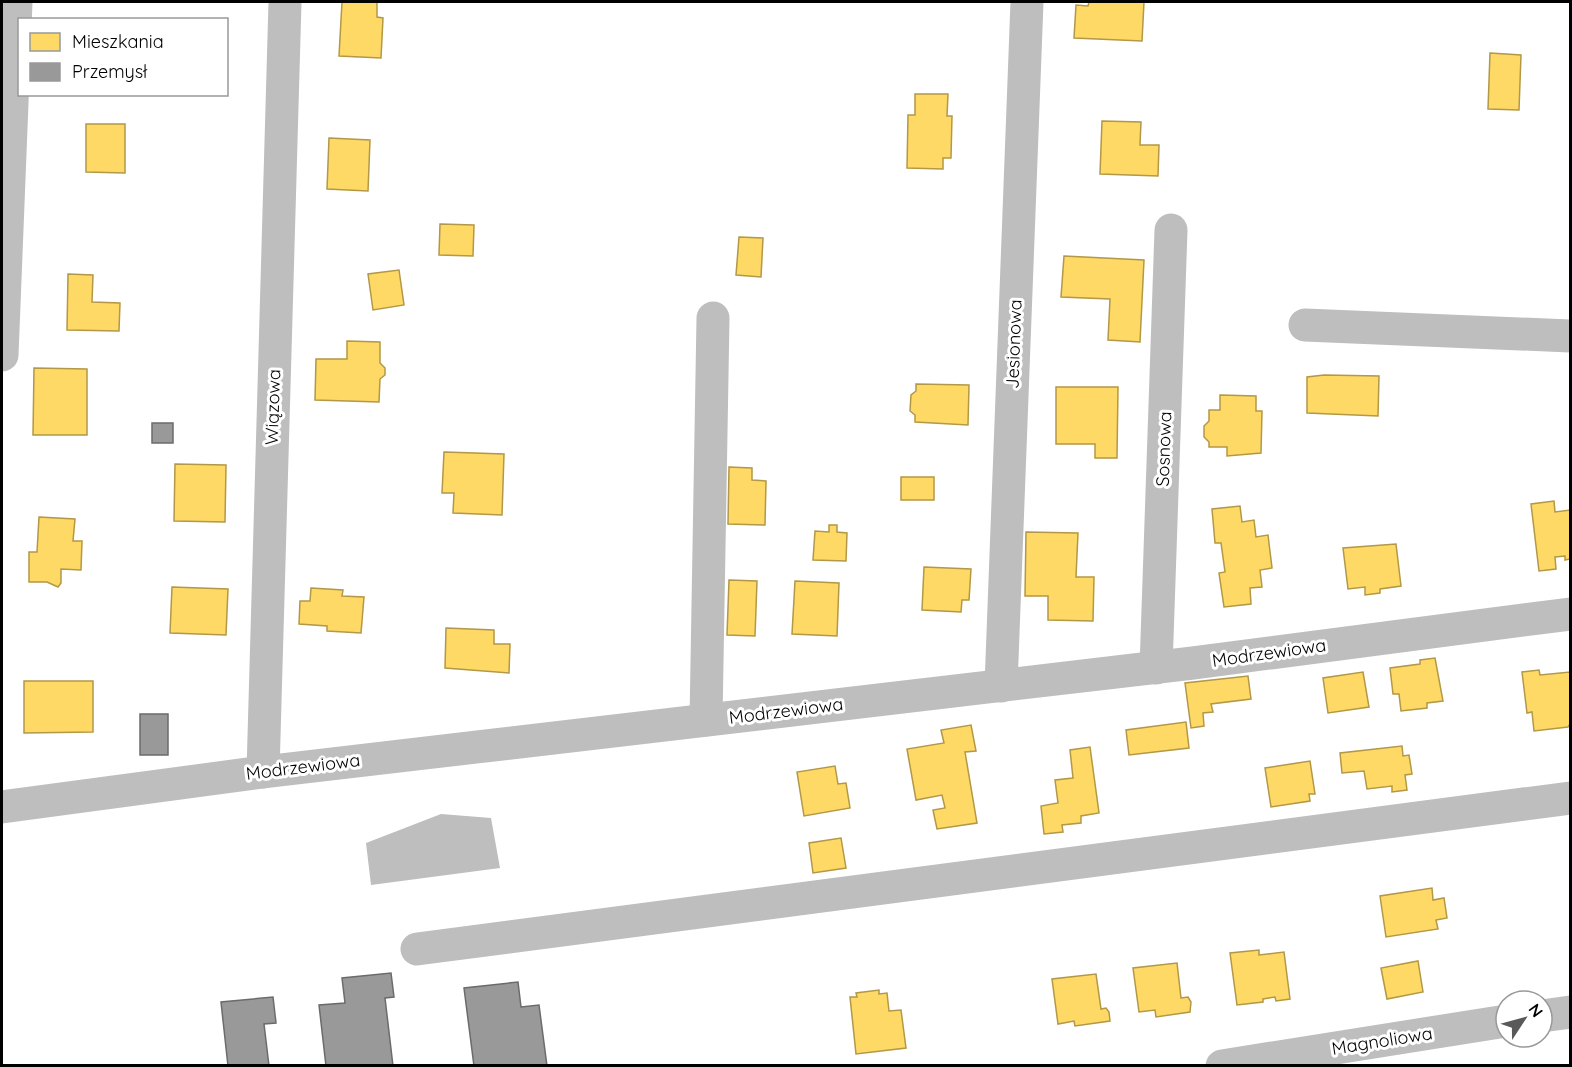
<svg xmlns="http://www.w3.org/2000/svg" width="1572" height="1067" font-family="Quicksand,sans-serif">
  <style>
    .water { fill: #bebebe }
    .homes { fill: #ffd966; stroke: #b29847; stroke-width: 1.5 }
    .industry { fill: #999; stroke: #6b6b6b; stroke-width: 1.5 }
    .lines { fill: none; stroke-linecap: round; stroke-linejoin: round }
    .minor { stroke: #bebebe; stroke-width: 33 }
    .labels { text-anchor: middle; stroke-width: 6; stroke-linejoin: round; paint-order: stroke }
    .street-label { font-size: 18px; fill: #000; stroke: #fff }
  </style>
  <rect width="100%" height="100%" fill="#fff"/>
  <!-- water -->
  <polygon class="water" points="441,814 491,818 500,868 371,885 366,843"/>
  <!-- homes -->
  <g class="homes">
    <polygon points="342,2 377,2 377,17 383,18 381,58 339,56"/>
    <polygon points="1089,2 1144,2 1142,41 1074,38 1076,5 1088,6"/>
    <polygon points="1490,53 1521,55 1519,110 1488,109"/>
    <polygon points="915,94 948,94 947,116 952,116 951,158 943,158 943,169 907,168 908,115 915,115"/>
    <polygon points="1102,121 1141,122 1140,145 1159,145 1158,176 1100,174"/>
    <polygon points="86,124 125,124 125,173 86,172"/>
    <polygon points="329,138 370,140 368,191 327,189"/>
    <polygon points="440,224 474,225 473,256 439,255"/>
    <polygon points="739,237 763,238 761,277 736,275"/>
    <polygon points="1064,256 1144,260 1140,342 1108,340 1110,299 1061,297"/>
    <polygon points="399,270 404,305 373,310 368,274"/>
    <polygon points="68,274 93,275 92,302 120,303 119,331 67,330"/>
    <polygon points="347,341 380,342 380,363 385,368 385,375 380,379 379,402 315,400 316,359 347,359"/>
    <polygon points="34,368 87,369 87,435 33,435"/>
    <polygon points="1324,375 1379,376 1378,416 1307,413 1307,377"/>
    <polygon points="916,384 969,385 968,425 915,422 915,415 910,411 911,395 916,391"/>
    <polygon points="1056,387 1118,387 1117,458 1095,458 1095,444 1056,444"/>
    <polygon points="1220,395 1256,396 1256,411 1262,411 1261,453 1227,456 1227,447 1209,447 1209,442 1204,437 1204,426 1209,421 1209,410 1220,410"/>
    <polygon points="444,452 504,454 502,515 453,513 454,493 442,493"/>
    <polygon points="175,464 226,465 225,522 174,521"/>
    <polygon points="729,467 752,468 752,480 766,481 765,525 728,524"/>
    <rect x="901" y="477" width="33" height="23"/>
    <polygon points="1554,501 1555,512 1570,510 1570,559 1565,560 1565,556 1555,557 1556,569 1539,571 1531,504"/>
    <polygon points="1240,506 1242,522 1254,520 1256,537 1268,535 1272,568 1260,570 1262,587 1250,588 1251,604 1224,607 1219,573 1225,572 1221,543 1215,543 1212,509"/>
    <polygon points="39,517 75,519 73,541 82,541 81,570 61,569 61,583 58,587 47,582 29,582 29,552 37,552"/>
    <polygon points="829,525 837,525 837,532 847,533 846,561 813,560 815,531 829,532"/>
    <polygon points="1026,532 1078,533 1076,577 1094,577 1093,621 1048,620 1048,596 1025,596"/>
    <polygon points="1396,544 1401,586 1380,589 1380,593 1365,595 1365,587 1348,589 1343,548"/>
    <polygon points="924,567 971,569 969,600 962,600 961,612 922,610"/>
    <polygon points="729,580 757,581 755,636 727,635"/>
    <polygon points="795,581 839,583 837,636 792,634"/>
    <polygon points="172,587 228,589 226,635 170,633"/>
    <polygon points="311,588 343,590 342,596 364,597 361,633 327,631 327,626 299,624 300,601 310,601"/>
    <polygon points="446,628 494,630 494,644 510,644 509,673 445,668"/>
    <polygon points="1435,658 1443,701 1427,703 1427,708 1401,711 1399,694 1393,694 1390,668 1420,664 1420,660"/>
    <polygon points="1539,670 1540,675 1570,672 1570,724 1568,727 1534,731 1532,712 1527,713 1522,672"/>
    <polygon points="1363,672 1369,707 1328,713 1323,678"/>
    <polygon points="1248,676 1251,699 1211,704 1213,712 1203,713 1204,726 1191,728 1185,683"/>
    <polygon points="24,681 93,681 93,732 24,733"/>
    <polygon points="1186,722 1189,748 1129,755 1126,730"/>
    <polygon points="971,725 976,751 965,752 977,823 937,829 933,810 945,808 942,795 916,800 907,749 944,743 941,730"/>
    <polygon points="1402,746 1403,756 1409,755 1412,774 1405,775 1407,790 1392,792 1392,786 1367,789 1364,771 1342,773 1340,753"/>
    <polygon points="1090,747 1099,813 1081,816 1081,823 1062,825 1063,832 1044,834 1041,806 1058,803 1055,780 1073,778 1070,750"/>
    <polygon points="1310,761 1315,794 1309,794 1310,801 1271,807 1265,768"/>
    <polygon points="835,766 838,784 846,783 850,808 804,816 797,772"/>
    <polygon points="841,838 846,868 813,873 809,843"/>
    <polygon points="1432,888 1433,900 1444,898 1447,918 1436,920 1438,929 1386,937 1380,896"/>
    <polygon points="1259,950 1259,955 1284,952 1290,999 1276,1001 1275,997 1263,999 1263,1002 1237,1005 1230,953"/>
    <polygon points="1418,961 1423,992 1387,999 1381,968"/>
    <polygon points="1177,963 1181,998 1188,997 1191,1002 1190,1012 1156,1017 1155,1010 1139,1012 1133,968"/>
    <polygon points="1096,974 1101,1009 1106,1008 1109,1012 1110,1021 1075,1026 1074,1021 1058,1024 1052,979"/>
    <polygon points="879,990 879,994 887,993 889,1011 901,1010 906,1048 856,1054 850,997 857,997 856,993"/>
  </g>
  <!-- industry -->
  <g class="industry">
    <rect x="152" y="423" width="21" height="20"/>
    <rect x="140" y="714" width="28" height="41"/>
    <polygon points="391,973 394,997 385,998 393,1066 326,1066 319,1005 345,1003 342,978"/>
    <polygon points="518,982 521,1007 539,1005 547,1066 474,1066 464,988"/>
    <polygon points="273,997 276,1023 264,1024 269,1066 228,1066 221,1002"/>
  </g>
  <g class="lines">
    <!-- minor -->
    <g class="minor">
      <polyline points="1305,325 1570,336"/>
      <polyline points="2,355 16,2"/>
      <polyline points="1156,668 1171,230"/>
      <polyline points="1001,686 1027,2"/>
      <polyline points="706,720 713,318"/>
      <polyline points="263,772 285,2"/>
      <polyline points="2,807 263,772 1193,663 1570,614"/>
      <polyline points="417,949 1570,798"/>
      <polyline points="1542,1016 1570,1012"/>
      <polyline points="1222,1066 1506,1021"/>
    </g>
  </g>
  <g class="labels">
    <!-- street labels -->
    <g class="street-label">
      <text transform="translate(1014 344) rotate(-88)" y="6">Jesionowa</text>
      <text transform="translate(273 407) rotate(-88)" y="6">Wiązowa</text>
      <text transform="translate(1164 449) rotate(-88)" y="6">Sosnowa</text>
      <text transform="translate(1269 653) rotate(-8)" y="6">Modrzewiowa</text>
      <text transform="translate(786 711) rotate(-7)" y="6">Modrzewiowa</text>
      <text transform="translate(303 767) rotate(-7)" y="6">Modrzewiowa</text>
      <text transform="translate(1382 1041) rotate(-9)" y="6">Magnoliowa</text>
    </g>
  </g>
  <!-- border -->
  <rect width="1572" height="1067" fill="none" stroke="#000000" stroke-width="6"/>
  <!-- legend -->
  <rect x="18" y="18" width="210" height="78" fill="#ffffff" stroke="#999999" stroke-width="1.5"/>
  <rect x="30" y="33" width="30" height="18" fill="#ffd966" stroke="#999999" stroke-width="1.5"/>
  <text x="72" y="48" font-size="18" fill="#000000">Mieszkania</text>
  <rect x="30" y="63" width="30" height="18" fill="#999999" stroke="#999999" stroke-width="1.5"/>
  <text x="72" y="78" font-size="18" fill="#000000">Przemysł</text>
  <!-- north arrow -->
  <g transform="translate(1524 1019) rotate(54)"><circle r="28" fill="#ffffff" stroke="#999999" stroke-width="1.5"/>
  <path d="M0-4.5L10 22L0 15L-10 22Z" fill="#595959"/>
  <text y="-9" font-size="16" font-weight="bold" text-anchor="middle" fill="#000000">N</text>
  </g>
</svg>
